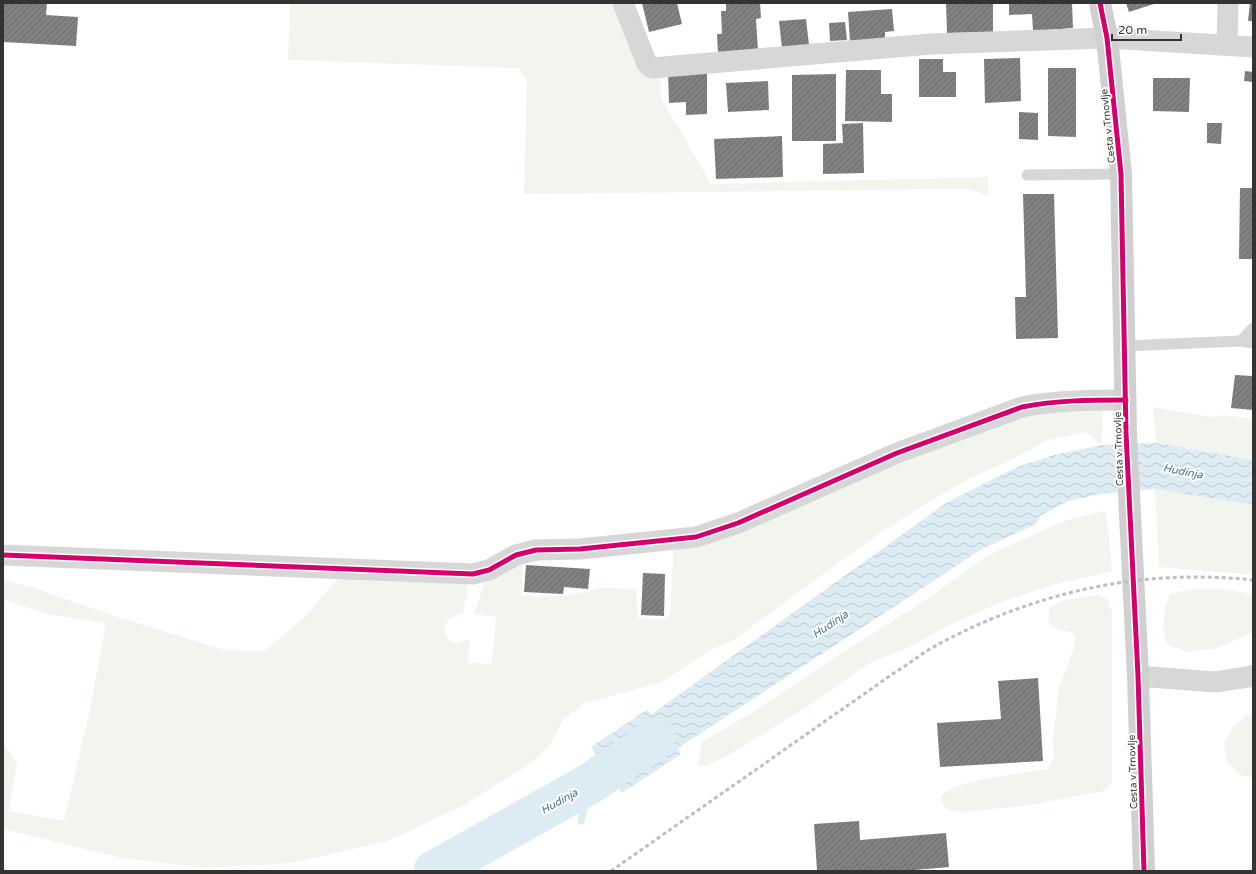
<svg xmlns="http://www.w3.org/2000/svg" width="1256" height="874" font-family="'Varela Round',sans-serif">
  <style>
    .green { fill: #f1f5ed }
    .water { fill: url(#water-waves) }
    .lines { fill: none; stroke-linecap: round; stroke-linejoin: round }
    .stream { stroke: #ddebf3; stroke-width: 7 }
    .river { stroke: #ddebf3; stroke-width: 41 }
    .building { fill: url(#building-hatch) }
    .lane { stroke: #d7d7d7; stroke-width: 11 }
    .street { stroke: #d7d7d7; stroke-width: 21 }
    .secondary { stroke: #d0d0d0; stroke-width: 22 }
    .rail { stroke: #bebebe; stroke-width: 3; stroke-dasharray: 4 3; stroke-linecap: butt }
    .cycleway-casing { stroke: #fff; stroke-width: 8 }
    .cycleway { stroke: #d6006c; stroke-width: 5 }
    .labels { text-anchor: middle; stroke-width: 4; stroke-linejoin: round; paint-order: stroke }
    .street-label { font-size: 10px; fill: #333; stroke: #fff }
    .water-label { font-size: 11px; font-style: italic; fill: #3f7597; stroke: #fff }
  </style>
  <defs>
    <pattern id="water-waves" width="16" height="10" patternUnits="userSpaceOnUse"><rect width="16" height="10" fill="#ddebf3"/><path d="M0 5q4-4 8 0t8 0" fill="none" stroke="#becad1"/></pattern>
    <pattern id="building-hatch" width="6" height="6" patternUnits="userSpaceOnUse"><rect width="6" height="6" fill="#818181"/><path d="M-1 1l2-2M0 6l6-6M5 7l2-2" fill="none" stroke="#6a6a6a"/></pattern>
  </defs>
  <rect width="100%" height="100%" fill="#fff"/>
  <!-- green -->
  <g class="green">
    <polygon points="290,3 584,3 614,5 661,75 661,98 711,184 988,177 988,195 967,189 524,194 527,80 518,68 288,60"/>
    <polygon points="1103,406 1102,445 1086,432 1048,440 1007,462 968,479 927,503 878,534 732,641 712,649 662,682 585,703 562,720 552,743 531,763 466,804 388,841 291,863 205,868 122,858 3,829 3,742 17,763 9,811 64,821 90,710 106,623 47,614 3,599 3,580 34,588 114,616 225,650 264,651 306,616 339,577 465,580 468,590 463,612 448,620 444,629 448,640 456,643 470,640 468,663 492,664 496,617 474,614 486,578 523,557 521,596 565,596 604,588 636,589 638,618 664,619 670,615 674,544 1044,409"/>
    <polygon points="1153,407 1210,417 1225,415 1253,419 1253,460 1156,443"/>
    <polygon points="1155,489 1253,505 1253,575 1159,567"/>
    <polygon points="1105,511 1109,536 1112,571 1052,585 1007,600 957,621 909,647 868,664 819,699 729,755 706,766 698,765 702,742 753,712 829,661 918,605 989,555 1064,521"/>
    <path d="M1193,589H1221L1253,594V632L1217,648L1188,652L1167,645C1161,629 1163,610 1170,594Z"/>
    <path d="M1097,595L1108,599L1112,612V783L1104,791L1024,806L961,812L948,810L941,802L942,795C961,779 1021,774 1048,769L1054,758L1053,739L1059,688L1074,648L1076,637L1072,632C1054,630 1045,628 1050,607L1065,600Z"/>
    <polygon points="1247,715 1253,715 1253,778 1240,775 1227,762 1224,743 1233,727"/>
  </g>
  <!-- water -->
  <polygon class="water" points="1156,443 1253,460 1253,505 1155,489 1100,494 1068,501 1040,516 1036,524 982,549 678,748 681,754 622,793 591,747 647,710 652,714 946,503 1017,467 1054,455 1102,445"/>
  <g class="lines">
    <!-- stream -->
    <polyline class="stream" points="581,821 591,783"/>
    <!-- river -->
    <polyline class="river" points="434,871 591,783 655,739"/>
  </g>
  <!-- building -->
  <g class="building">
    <polygon points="4,3 47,3 46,15 78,17 76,46 3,42"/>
    <polygon points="642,3 677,3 682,24 649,32"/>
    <polygon points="726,3 760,3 761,18 756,19 758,51 718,53 717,34 722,34 721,11 726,11"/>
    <polygon points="946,3 993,3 993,32 947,33"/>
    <polygon points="1009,3 1072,3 1073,28 1033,31 1032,14 1009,15"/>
    <polygon points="1126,3 1153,3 1154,4 1129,12"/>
    <polygon points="1250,3 1253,3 1253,21 1248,21"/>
    <polygon points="892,9 894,31 885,32 885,38 850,41 848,12"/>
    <polygon points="806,19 809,45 782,48 779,21"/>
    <polygon points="845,22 847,40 830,41 829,23"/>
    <polygon points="1020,58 1021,101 985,103 984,59"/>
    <polygon points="919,59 943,59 943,72 956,72 956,97 919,97"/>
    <polygon points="1048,68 1076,68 1076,137 1048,136"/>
    <polygon points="846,70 881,70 881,94 892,94 892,122 845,121"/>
    <polygon points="1245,71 1253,72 1253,82 1244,81"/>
    <polygon points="707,73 707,114 686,115 686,102 669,103 668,74"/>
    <polygon points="836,74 836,141 792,141 792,75"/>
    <polygon points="1153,78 1190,78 1189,112 1153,111"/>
    <polygon points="768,81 769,110 728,112 726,83"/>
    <polygon points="1019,112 1038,113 1038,140 1019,139"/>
    <polygon points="863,123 864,173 823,174 823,144 843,143 842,124"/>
    <polygon points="1207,123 1222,123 1221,144 1207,143"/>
    <polygon points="782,136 783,177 716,179 714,139"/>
    <polygon points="1240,188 1253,188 1253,259 1239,259"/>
    <polygon points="1023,194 1054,194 1058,338 1016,339 1015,297 1026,297"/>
    <polygon points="1235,375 1253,376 1253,410 1231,408"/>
    <polygon points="526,565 590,569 588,589 564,587 563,594 524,592"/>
    <polygon points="643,573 665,574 664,616 641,615"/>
    <polygon points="1038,678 1043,761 940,767 937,723 1001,719 998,681"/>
    <polygon points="859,821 860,840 946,833 949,867 903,871 817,871 814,824"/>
  </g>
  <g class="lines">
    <!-- lane -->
    <g class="lane">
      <polyline points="1027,175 1121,174"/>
      <polyline points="1241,341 1253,328"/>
      <polyline points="1124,346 1241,341 1253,343"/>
    </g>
    <!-- street -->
    <g class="street">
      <polyline points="623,3 647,64 652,68 931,44 1107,38 1253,47"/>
      <polyline points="1227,45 1228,3"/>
      <path d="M3,555L473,574L489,570L516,555L536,550L580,549L696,537L738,523L897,453L1022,407C1057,400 1091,400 1126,400"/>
      <polyline points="1138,676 1215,682 1248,677 1253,675"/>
    </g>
    <!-- secondary -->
    <polyline class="secondary" points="1100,3 1107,38 1121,174 1126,433 1138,676 1144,871"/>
    <!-- rail -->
    <path class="rail" d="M611,871L894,673C909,664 922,653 937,645C1035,592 1142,568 1253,580"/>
    <!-- cycleway casing -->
    <g class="cycleway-casing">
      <g id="cycleway">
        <polyline points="1100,3 1107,38 1121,174 1126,433 1138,676 1144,871"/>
        <path d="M3,555L473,574L489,570L516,555L536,550L580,549L696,537L738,523L897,453L1022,407C1057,400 1091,400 1126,400"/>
      </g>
    </g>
    <!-- cycleway -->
    <use href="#cycleway" class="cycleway"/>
  </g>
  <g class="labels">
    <!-- street labels -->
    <g class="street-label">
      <text transform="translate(1107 126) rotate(-96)" y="4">Cesta v Trnovlje</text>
      <text transform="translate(1118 449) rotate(-92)" y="4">Cesta v Trnovlje</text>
      <text transform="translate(1132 772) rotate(-92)" y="4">Cesta v Trnovlje</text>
    </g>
    <!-- water labels -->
    <g class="water-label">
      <text transform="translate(1183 471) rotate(11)" y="4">Hudinja</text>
      <text transform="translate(830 624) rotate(-34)" y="4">Hudinja</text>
      <text transform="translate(559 801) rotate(-29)" y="4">Hudinja</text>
    </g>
  </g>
  <!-- border -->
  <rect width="1256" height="874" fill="none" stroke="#333333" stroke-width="8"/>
  <!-- scale -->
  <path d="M1112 34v6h69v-6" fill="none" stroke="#333333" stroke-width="2"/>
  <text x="1118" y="34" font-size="12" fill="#333333" stroke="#ffffff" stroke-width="3" paint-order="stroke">20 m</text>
</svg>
